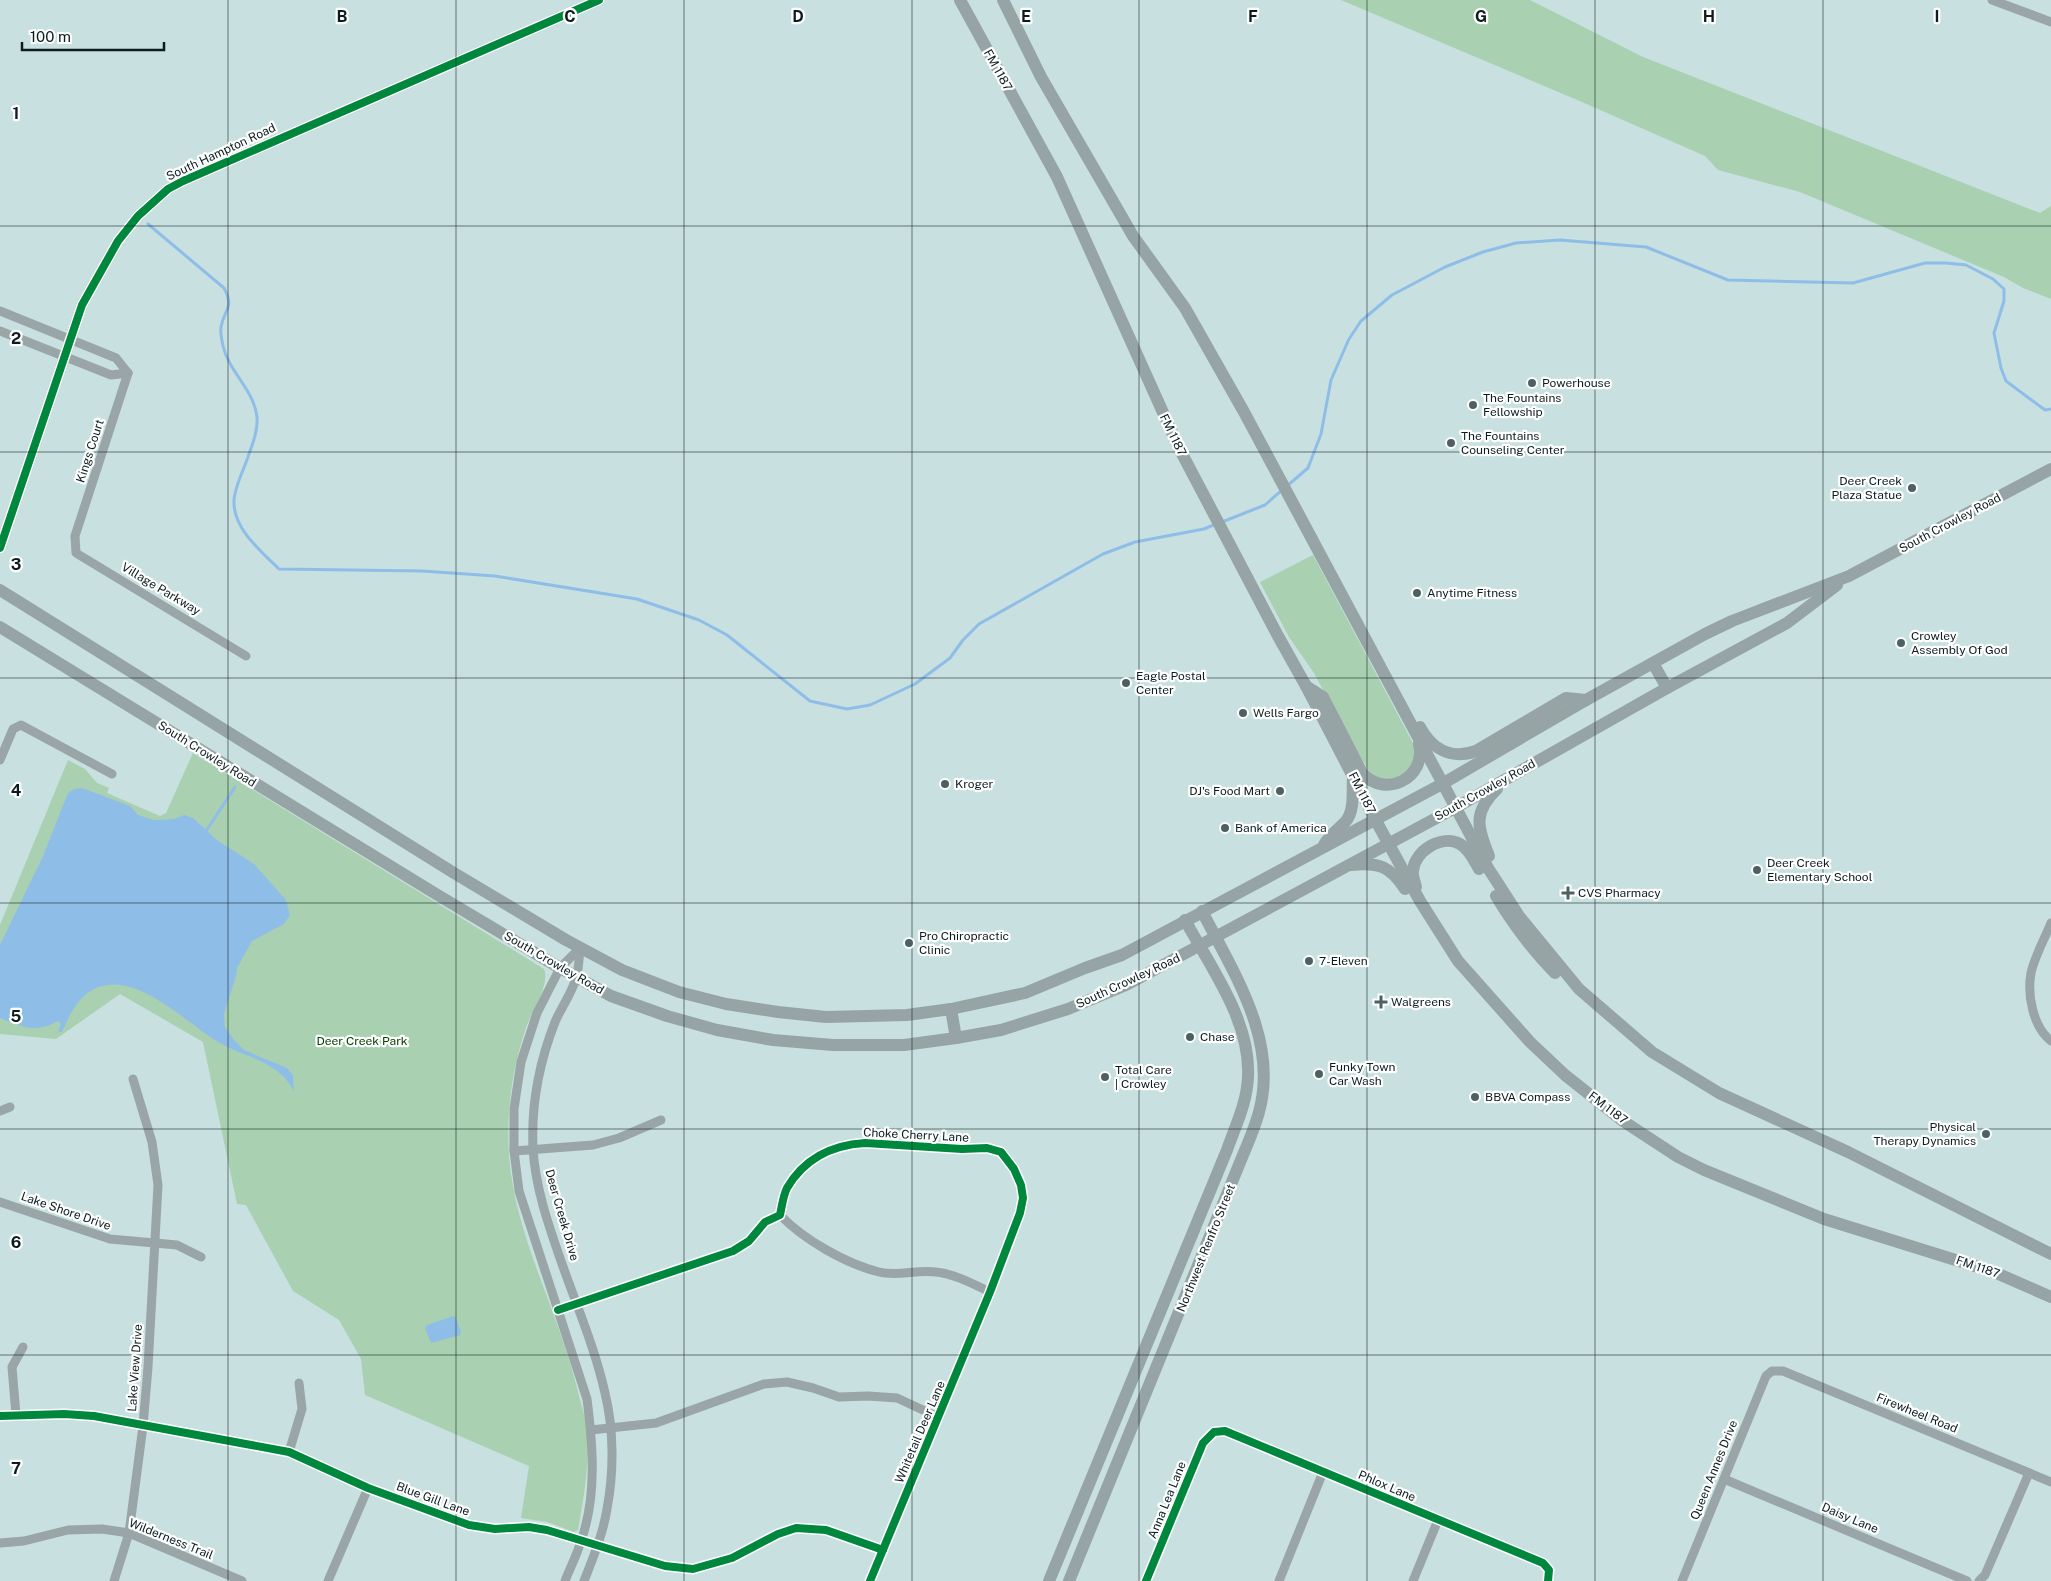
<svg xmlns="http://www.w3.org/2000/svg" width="2051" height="1581" font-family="'Public Sans',sans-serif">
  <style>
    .green { fill: #a9d0b0 }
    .water { fill: #8ebee8 }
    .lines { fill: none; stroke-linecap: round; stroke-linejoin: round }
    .stream { stroke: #8ebee8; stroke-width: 3 }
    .minor { stroke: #9aa5a7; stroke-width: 9 }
    .tertiary { stroke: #9aa5a7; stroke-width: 11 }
    .secondary { stroke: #97a4a6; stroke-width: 12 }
    .cycleway-casing { stroke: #fff; stroke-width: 11 }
    .cycleway { stroke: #00873e; stroke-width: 8 }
    .grid { fill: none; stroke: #0c1d1e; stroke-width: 1; stroke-opacity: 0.55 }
    .poi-dot { fill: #4e6162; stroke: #fff; stroke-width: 2 }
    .labels { text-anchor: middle; stroke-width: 4.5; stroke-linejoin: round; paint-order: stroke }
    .street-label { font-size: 12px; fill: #0c1d1e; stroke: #fff }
    .poi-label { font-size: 12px; fill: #0c1d1e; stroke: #fff; text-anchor: start }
    .park-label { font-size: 12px; fill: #054201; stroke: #fff }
    .grid-label { font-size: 16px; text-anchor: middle; font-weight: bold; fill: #0c1d1e; stroke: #fff; stroke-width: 4.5; stroke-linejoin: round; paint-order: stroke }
  </style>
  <rect width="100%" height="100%" fill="#c8e0e0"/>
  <!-- green -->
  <g class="green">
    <polygon points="1341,0 1530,0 1643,57 2040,213 2051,206 2051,299 2023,288 2004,277 1800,192 1718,170 1705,156 1582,102"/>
    <path d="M1313,555L1416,749C1415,754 1415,761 1413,765C1405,776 1387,783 1374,777C1368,774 1367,767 1364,762L1362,763L1314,673L1289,637L1260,582Z"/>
    <path d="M193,753L544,969C550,984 533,1011 527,1025C512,1067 506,1112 509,1156C515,1236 558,1310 577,1388C580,1401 585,1415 587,1428C590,1462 584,1496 578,1530L574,1532L547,1522L521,1518L529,1466L365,1395L361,1359L339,1320L293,1291L246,1205L237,1204L203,1042L120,994L56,1039L0,1034V925L68,760L85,769L97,783L109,788L107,793L160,816L166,813Z"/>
  </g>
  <!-- water -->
  <g class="water">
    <path d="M82,788L130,806L138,815L154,820L174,819L184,815L193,818L217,840L254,864L286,900L290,915L284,924L252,941L237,968L236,976L224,1014L225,1027L234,1040L244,1050L287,1068L293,1075L294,1091C291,1086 287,1080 283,1076C265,1058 236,1054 215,1040C181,1019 125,960 84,996C73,1006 68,1019 62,1032H58L61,1023L58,1021C35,1034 23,1027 0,1018V945L43,856L68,793L74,789Z"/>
    <polygon points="454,1316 456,1318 461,1332 460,1335 431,1343 425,1328 427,1325"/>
  </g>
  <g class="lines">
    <!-- stream -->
    <g class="stream">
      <path d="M148,224L224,288C235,308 224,309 221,327C220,332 222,341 223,346C229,372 254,390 257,417C258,430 253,443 249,454C245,467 234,488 234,501C233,529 261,551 279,569L422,571L495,576L637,599L699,620L727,635L810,701L847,709L870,705L915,684L950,658L963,640L979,624L1103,554L1135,542L1204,529L1216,524"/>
      <polyline points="1287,486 1308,468 1321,434 1331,380 1349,339 1361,321 1392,295 1445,267 1483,252 1516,243 1560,240 1646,247 1728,280 1853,283 1925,263 1946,263 1966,265 1993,279 2004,289 2004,301 1994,333 2001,368 2006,381 2045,410 2051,409"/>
      <polyline points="1222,522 1265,505 1282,490"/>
      <polyline points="206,831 235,787"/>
    </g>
    <!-- minor -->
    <g class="minor">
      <polyline points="1992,0 2051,22"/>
      <polyline points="0,311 116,358 128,373"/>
      <polyline points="0,331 111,375 128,373"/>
      <polyline points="128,373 75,536 76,553 246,656"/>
      <polyline points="0,760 13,729 21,725 112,774"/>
      <path d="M2051,923C2045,938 2034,958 2031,973C2027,995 2033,1027 2051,1041"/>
      <path d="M580,948C579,958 579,969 576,978C572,993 561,1008 555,1022C539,1063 531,1104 533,1148C535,1186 548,1224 561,1261C576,1304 595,1348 605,1393C614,1430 614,1472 607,1509C603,1534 593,1558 584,1581"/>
      <polyline points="0,1111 10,1107"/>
      <polyline points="514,1151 593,1145 619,1138 661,1120"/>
      <polyline points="0,1202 110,1239 177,1245 201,1257"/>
      <path d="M780,1215C803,1239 846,1264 879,1272C898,1277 917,1269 936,1272C955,1274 973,1284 990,1292"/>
      <path d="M558,1310L733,1251L749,1241L765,1222L780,1215C782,1206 783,1196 787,1188C804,1159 832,1145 865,1143L962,1149L987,1148L1001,1152L1014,1169L1021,1185L1023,1198L1020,1213L990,1292L870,1581"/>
      <polyline points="16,1415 12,1367 23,1347"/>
      <polyline points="0,1416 64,1414 94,1416 289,1452 368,1488 469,1525 495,1529 529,1527 547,1530 665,1566 693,1569 732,1558 778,1534 796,1528 826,1530 883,1550"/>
      <polyline points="591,1430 656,1423 764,1384 787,1382 813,1388 839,1397 868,1396 897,1398 938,1417"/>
      <polyline points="289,1452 302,1409 299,1383"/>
      <polyline points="1724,1479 1967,1581"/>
      <polyline points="0,1543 24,1541 68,1530 102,1529 129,1533 242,1581"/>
      <polyline points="114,1581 129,1533 143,1426 148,1367 158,1185 152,1142 133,1079"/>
      <polyline points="328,1581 368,1488"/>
      <path d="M565,1581C570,1568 577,1555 581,1541C597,1496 593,1446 587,1399L519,1191L514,1151V1109L521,1062L537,1013L560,968L580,948"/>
      <polyline points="1146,1581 1203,1443 1214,1432 1225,1431 1543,1563 1549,1570 1548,1581"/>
      <polyline points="1279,1581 1323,1472"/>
      <polyline points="1413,1581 1438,1520"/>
      <polyline points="1682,1581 1766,1376 1772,1371 1783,1371 2051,1482"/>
      <polyline points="1979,1581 1985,1575 2029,1473"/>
    </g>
    <!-- tertiary -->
    <polyline class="tertiary" points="0,548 82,305 118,241 138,216 168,189 183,181 599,0"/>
    <!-- secondary -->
    <g class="secondary">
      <polyline points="960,0 1057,177 1179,448 1278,636 1306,686 1375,819 1420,901 1458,961 1530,1042 1565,1075 1623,1121 1678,1157 1704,1170 1824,1219 1994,1272 2051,1297"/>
      <polyline points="1003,0 1041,77 1133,236 1185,308 1244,412 1488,868 1519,916 1579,989 1652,1052 1719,1093 1848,1152 2051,1254"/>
      <polyline points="0,590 454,873 566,940 622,970 679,992 726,1004 778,1012 826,1017 907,1015 951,1009 1025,993 1085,968 1122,955 1442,784 1586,700 1705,634 1732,621 1849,576 2051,469"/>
      <polyline points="0,627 436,894 560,968 611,996 667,1016 717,1030 773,1040 833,1045 904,1045 956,1038 1001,1030 1068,1009 1126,985 1455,808 1667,688 1787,623 1837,585"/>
      <polyline points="1653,663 1667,688"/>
      <path d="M1306,686L1323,697L1362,773C1385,799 1427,778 1419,744"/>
      <path d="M1420,727C1432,749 1451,760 1476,751L1566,698L1586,700"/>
      <path d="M1324,845C1329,835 1338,830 1346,821C1355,810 1352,791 1353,778"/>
      <path d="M1489,856C1477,827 1473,812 1497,789"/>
      <path d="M1351,865C1379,862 1390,866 1405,889"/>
      <path d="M1416,887C1415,882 1412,876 1413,871C1414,851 1442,834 1460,844C1469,849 1474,860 1479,869"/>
      <path d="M1496,896C1513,924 1532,950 1555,973"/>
      <polyline points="951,1009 956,1038"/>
      <path d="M1049,1581L1227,1150C1235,1127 1247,1103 1248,1077C1251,1021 1211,968 1185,920"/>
      <path d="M1069,1581L1243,1155C1249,1141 1255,1127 1259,1112C1279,1040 1233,972 1202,911"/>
    </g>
    <!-- cycleway casing -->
    <g class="cycleway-casing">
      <g id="cycleway">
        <polyline points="0,548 82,305 118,241 138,216 168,189 183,181 599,0"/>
        <path d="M558,1310L733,1251L749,1241L765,1222L780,1215C782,1206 783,1196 787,1188C804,1159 832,1145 865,1143L962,1149L987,1148L1001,1152L1014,1169L1021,1185L1023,1198L1020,1213L990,1292L870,1581"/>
        <polyline points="0,1416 64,1414 94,1416 289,1452 368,1488 469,1525 495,1529 529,1527 547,1530 665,1566 693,1569 732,1558 778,1534 796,1528 826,1530 883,1550"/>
        <polyline points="1146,1581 1203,1443 1214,1432 1225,1431 1543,1563 1549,1570 1548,1581"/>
      </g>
    </g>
    <!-- cycleway -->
    <use href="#cycleway" class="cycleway"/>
  </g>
  <!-- grid -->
  <path class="grid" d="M228,0V1581M456,0V1581M684,0V1581M912,0V1581M1139,0V1581M1367,0V1581M1595,0V1581M1823,0V1581M0,226H2051M0,452H2051M0,678H2051M0,903H2051M0,1129H2051M0,1355H2051"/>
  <!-- markers -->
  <g class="poi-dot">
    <circle cx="1532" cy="383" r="5"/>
    <circle cx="1473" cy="405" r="5"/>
    <circle cx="1451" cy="443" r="5"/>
    <circle cx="1912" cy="488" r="5"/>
    <circle cx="1417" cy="593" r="5"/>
    <circle cx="1901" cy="643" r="5"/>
    <circle cx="1126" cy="683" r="5"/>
    <circle cx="1243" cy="713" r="5"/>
    <circle cx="945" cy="784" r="5"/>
    <circle cx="1280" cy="791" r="5"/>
    <circle cx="1225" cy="828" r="5"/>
    <circle cx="1757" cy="870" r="5"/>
    <path d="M1565.5 885.5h5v5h5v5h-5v5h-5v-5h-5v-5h5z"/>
    <circle cx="909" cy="943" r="5"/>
    <circle cx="1309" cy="961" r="5"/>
    <path d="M1378.5 994.5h5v5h5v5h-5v5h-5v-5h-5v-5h5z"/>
    <circle cx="1190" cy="1037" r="5"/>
    <circle cx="1319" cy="1074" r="5"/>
    <circle cx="1105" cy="1077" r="5"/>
    <circle cx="1475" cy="1097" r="5"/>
    <circle cx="1986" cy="1134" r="5"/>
  </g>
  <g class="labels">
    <!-- street labels -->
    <g class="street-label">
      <text transform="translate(998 70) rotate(61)" y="4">FM 1187</text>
      <text transform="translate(221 152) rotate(-25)" y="4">South Hampton Road</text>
      <text transform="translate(1173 435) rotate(64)" y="4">FM 1187</text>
      <text transform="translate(90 451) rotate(-72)" y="4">Kings Court</text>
      <text transform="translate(1950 523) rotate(-28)" y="4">South Crowley Road</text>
      <text transform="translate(161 589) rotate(31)" y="4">Village Parkway</text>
      <text transform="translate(207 754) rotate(32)" y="4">South Crowley Road</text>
      <text transform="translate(1485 790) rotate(-29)" y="4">South Crowley Road</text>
      <text transform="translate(1362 793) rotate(63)" y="4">FM 1187</text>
      <text transform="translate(554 963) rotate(30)" y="4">South Crowley Road</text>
      <text transform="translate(1128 981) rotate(-25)" y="4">South Crowley Road</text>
      <text transform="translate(1608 1108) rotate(37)" y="4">FM 1187</text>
      <text transform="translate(916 1135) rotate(3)" y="4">Choke Cherry Lane</text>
      <text transform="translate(66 1211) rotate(19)" y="4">Lake Shore Drive</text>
      <text transform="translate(562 1215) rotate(74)" y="4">Deer Creek Drive</text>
      <text transform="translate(1206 1248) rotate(-68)" y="4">Northwest Renfro Street</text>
      <text transform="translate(1978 1267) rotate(19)" y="4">FM 1187</text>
      <text transform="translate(135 1368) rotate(-86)" y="4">Lake View Drive</text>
      <text transform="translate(1917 1413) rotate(22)" y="4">Firewheel Road</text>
      <text transform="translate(920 1432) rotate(-67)" y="4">Whitetail Deer Lane</text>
      <text transform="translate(1714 1470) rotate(-68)" y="4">Queen Annes Drive</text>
      <text transform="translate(1387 1486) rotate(23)" y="4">Phlox Lane</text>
      <text transform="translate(433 1499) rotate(20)" y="4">Blue Gill Lane</text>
      <text transform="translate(1167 1500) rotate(-68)" y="4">Anna Lea Lane</text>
      <text transform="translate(1850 1518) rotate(23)" y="4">Daisy Lane</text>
      <text transform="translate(171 1539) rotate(22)" y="4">Wilderness Trail</text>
    </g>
    <!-- poi labels -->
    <g class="poi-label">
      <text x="1542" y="387">Powerhouse</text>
      <text x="1483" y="402">The Fountains<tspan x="1483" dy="14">Fellowship</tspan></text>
      <text x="1461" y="440">The Fountains<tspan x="1461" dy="14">Counseling Center</tspan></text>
      <text x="1902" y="485" text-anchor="end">Deer Creek<tspan x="1902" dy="14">Plaza Statue</tspan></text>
      <text x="1427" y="597">Anytime Fitness</text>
      <text x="1911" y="640">Crowley<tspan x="1911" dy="14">Assembly Of God</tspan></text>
      <text x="1136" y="680">Eagle Postal<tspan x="1136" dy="14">Center</tspan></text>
      <text x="1253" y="717">Wells Fargo</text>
      <text x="955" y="788">Kroger</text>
      <text x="1270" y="795" text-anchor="end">DJ's Food Mart</text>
      <text x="1235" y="832">Bank of America</text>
      <text x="1767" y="867">Deer Creek<tspan x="1767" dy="14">Elementary School</tspan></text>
      <text x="1578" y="897">CVS Pharmacy</text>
      <text x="919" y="940">Pro Chiropractic<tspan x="919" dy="14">Clinic</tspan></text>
      <text x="1319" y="965">7-Eleven</text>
      <text x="1391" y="1006">Walgreens</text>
      <text x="1200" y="1041">Chase</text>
      <text x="1329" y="1071">Funky Town<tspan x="1329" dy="14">Car Wash</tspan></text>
      <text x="1115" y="1074">Total Care<tspan x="1115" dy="14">| Crowley</tspan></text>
      <text x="1485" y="1101">BBVA Compass</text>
      <text x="1976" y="1131" text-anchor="end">Physical<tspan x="1976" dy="14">Therapy Dynamics</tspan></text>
    </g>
    <!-- park labels -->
    <g class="park-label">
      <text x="362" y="1045">Deer Creek Park</text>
    </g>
  </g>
  <g class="grid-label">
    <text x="342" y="22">B</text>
    <text x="570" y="22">C</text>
    <text x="798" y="22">D</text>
    <text x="1026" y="22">E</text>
    <text x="1253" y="22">F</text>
    <text x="1481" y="22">G</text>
    <text x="1709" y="22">H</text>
    <text x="1937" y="22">I</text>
    <text x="16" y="119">1</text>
    <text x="16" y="344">2</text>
    <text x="16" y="570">3</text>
    <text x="16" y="796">4</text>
    <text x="16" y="1022">5</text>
    <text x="16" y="1248">6</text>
    <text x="16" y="1474">7</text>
  </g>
  <!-- scale -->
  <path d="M22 42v8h142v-8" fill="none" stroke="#0c1d1e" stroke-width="2.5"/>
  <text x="30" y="42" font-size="15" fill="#0c1d1e" stroke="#ffffff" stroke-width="4" paint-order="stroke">100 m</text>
</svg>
